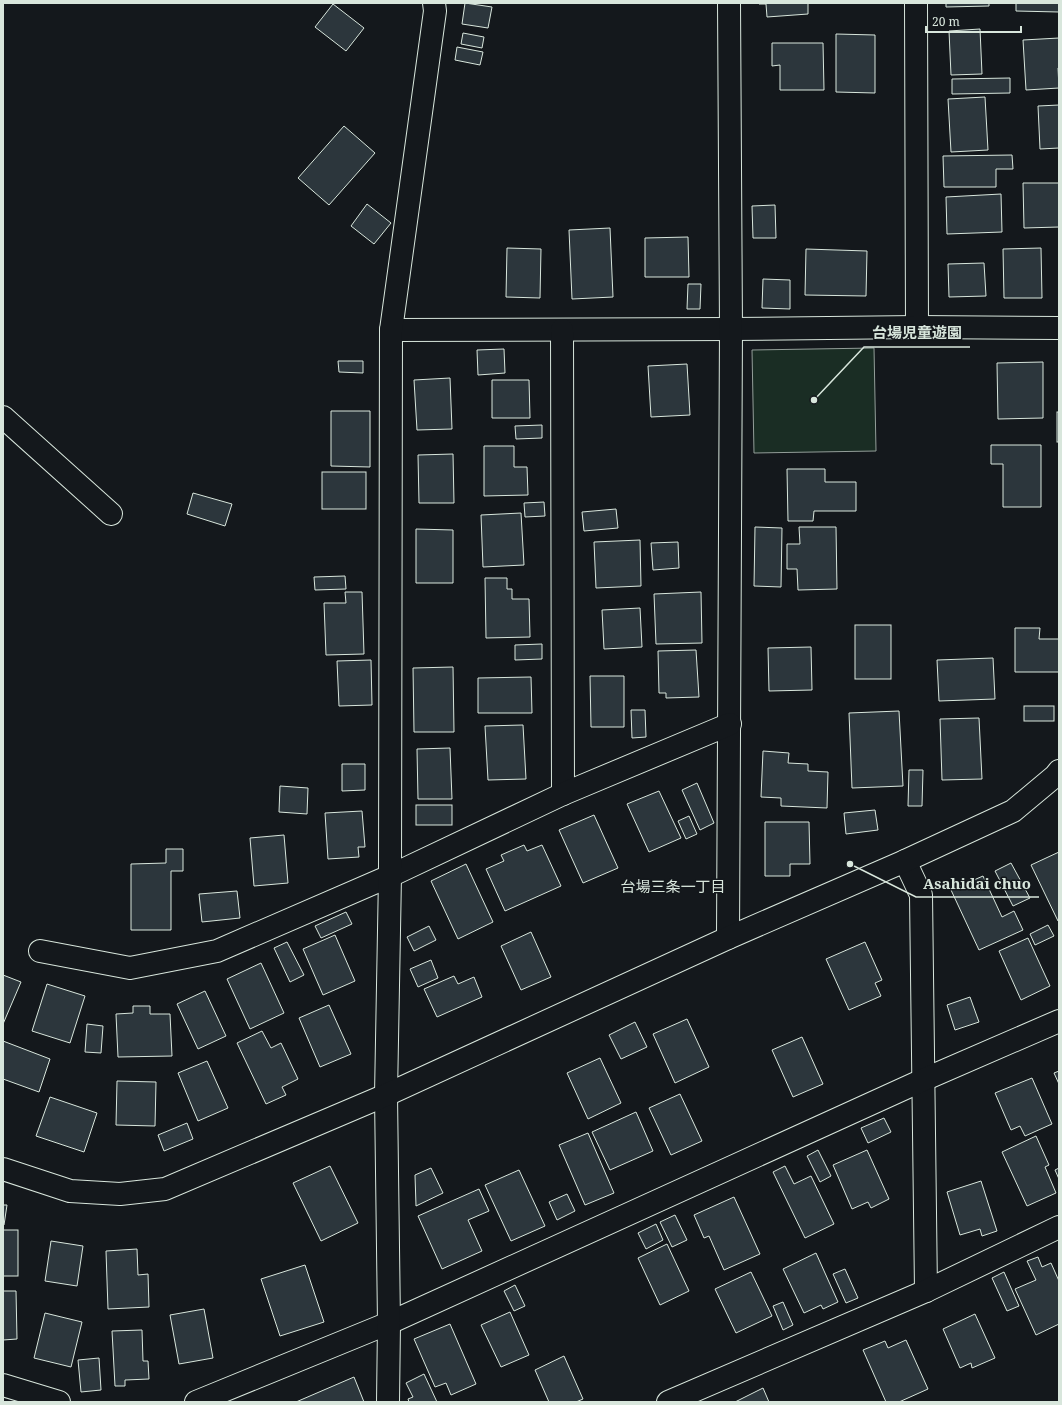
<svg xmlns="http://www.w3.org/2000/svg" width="1062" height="1405" font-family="'Noto Serif','Noto Sans JP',serif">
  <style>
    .green { fill: #1a2d24; stroke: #939e99 }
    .building { fill: #2c363c; stroke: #d8e6dc }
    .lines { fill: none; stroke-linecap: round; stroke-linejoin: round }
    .minor-casing { stroke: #d8e6dc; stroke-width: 24 }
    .tertiary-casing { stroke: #d8e6dc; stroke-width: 24 }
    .minor { stroke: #14181c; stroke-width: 22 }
    .tertiary { stroke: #14181c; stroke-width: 22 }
    .labels { text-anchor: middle; stroke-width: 3; stroke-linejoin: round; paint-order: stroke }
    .neighbourhood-label { font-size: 15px; fill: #d8e6dc; stroke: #14181c }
    .leader { fill: none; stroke: #d8e6dc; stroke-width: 1.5 }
    .callout-dot { fill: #d8e6dc; stroke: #14181c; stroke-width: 1.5 }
    .callout-label { font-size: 15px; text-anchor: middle; font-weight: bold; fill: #d8e6dc; stroke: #14181c; stroke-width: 3; stroke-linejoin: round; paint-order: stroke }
  </style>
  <rect width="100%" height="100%" fill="#14181c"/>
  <!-- green -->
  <polygon class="green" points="874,348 876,451 754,453 752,350"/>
  <!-- building -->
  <g class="building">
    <polygon points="465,3 492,7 488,28 462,24"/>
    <polygon points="759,3 808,3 808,14 767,17 766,4 759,4"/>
    <polygon points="946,3 989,3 989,6 946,7"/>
    <polygon points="1016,3 1059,3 1059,12 1016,11"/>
    <polygon points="333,4 364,28 346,51 315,27"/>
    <polygon points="980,29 982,74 951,75 949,31"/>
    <polygon points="463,33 484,37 482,48 461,44"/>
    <polygon points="836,34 875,35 875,93 836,92"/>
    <polygon points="1059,38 1059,68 1058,68 1059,88 1026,90 1023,40"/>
    <polygon points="772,43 823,43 824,90 780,90 780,65 772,66"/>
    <polygon points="457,47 483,52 480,65 455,60"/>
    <polygon points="1010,78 1010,93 952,94 952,79"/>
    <polygon points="985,97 988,150 951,152 948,99"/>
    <polygon points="1059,105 1059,148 1040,149 1038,106"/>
    <polygon points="344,126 375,153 329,205 298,178"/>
    <polygon points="1012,155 1013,169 996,169 996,187 944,187 943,156"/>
    <polygon points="1023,183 1059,183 1059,227 1024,228"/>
    <polygon points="1001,194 1002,232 947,234 946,197"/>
    <polygon points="367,204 391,223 374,244 351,226"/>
    <polygon points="775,205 776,238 753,238 752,206"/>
    <polygon points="610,228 613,297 572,299 569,230"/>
    <polygon points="688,237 689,277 645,277 645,238"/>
    <polygon points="507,248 541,249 540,298 506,297"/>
    <polygon points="1041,248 1042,298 1004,298 1003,249"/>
    <polygon points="806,249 867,251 866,296 805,295"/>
    <polygon points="984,263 986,296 949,297 948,264"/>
    <polygon points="763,279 790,280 790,309 762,308"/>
    <polygon points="688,284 701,284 700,309 687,309"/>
    <polygon points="504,349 505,373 478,375 477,350"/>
    <polygon points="338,361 363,361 363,373 339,372"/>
    <polygon points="1043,362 1043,418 998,419 997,363"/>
    <polygon points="687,364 690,415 651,417 648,366"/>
    <polygon points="450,378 452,429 417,430 414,380"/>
    <polygon points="492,380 529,380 530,418 492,418"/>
    <polygon points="331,411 370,411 370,467 331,466"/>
    <rect x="1057" y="412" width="2" height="30"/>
    <polygon points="542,425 542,438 516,439 515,426"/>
    <polygon points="991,445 1041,445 1041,507 1003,507 1003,464 991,464"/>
    <polygon points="484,446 514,446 514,467 527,467 528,495 484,496"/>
    <polygon points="453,454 454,503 419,503 418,455"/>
    <polygon points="787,469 825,469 825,482 856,482 856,511 814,511 813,521 788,521"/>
    <rect x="322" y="472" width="44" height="37"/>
    <polygon points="193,493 232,504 225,526 187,514"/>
    <polygon points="544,502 545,516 525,517 524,503"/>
    <polygon points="616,509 618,528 584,531 582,512"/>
    <polygon points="521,513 524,565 483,567 481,515"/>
    <polygon points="755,527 782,528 781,587 754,586"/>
    <polygon points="799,527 836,527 837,589 798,590 797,569 787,569 787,544 800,544"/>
    <polygon points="416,529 453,530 453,583 416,583"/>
    <polygon points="640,540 641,586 596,588 594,542"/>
    <polygon points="678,542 679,568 653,570 651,543"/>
    <polygon points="345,576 346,589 315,590 314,577"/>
    <polygon points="485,578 507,578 507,589 512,589 512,599 529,599 530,637 486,638"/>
    <polygon points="345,592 362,592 364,654 326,655 324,603 346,603"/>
    <polygon points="701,592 702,643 656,644 654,594"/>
    <polygon points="640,608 642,647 604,649 602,610"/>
    <rect x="855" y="625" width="36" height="54"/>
    <polygon points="1015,628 1040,628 1039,639 1059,639 1059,672 1015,672"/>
    <polygon points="542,644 542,659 515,660 515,645"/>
    <polygon points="811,647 812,690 769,691 768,648"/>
    <polygon points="696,650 699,697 666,698 666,693 659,693 658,651"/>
    <polygon points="993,658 995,699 939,701 937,660"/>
    <polygon points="371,660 372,705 339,706 337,661"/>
    <polygon points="453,667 454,732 414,732 413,668"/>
    <polygon points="590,676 624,676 624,727 591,727"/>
    <polygon points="531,677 532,713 478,713 478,678"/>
    <rect x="1024" y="706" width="30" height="15"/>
    <polygon points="631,710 645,710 646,737 632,738"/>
    <polygon points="899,711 903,786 852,788 849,713"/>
    <polygon points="979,718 982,779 942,780 940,719"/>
    <polygon points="523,725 526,779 488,780 485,726"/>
    <polygon points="450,748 452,799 418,799 417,749"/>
    <polygon points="763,751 789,753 788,763 808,764 808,771 828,772 827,808 781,806 781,798 761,797"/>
    <polygon points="342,764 365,764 365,790 342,791"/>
    <polygon points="909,770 923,770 922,806 908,806"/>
    <polygon points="697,783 714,823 700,830 682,790"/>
    <polygon points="280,786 308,788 307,814 279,812"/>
    <polygon points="659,791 681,838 649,852 627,804"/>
    <rect x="416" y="805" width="36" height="20"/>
    <polygon points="875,810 878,830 846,834 844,813"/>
    <polygon points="362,811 365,847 358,847 359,857 328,859 325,813"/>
    <polygon points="594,815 618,868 583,883 559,830"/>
    <polygon points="689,816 697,834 686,839 678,821"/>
    <polygon points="765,822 809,822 810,864 790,864 790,876 765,876"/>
    <polygon points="284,835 288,883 254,886 250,838"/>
    <polygon points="524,845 527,851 542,845 561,886 505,911 486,869 504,861 501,855"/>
    <polygon points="166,849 183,849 183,871 171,871 171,930 131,930 131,864 166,863"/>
    <polygon points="1059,852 1059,921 1058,921 1031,865"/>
    <polygon points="1011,863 1030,898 1013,906 995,871"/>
    <polygon points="466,864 493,922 458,939 431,881"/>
    <polygon points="983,876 1002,917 1014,911 1023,930 979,950 951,890"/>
    <polygon points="237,891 240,918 202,922 199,894"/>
    <polygon points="346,912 352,924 321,938 315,926"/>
    <polygon points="1048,925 1054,936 1035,945 1030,934"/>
    <polygon points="429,926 436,940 414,951 407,937"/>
    <polygon points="531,932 551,977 521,990 501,946"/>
    <polygon points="335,935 355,981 323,995 303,949"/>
    <polygon points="1028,938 1050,986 1021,1000 999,951"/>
    <polygon points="287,942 304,975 290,982 274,948"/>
    <polygon points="865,942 882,980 875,983 881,996 849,1010 826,959"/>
    <polygon points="431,960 438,978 418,987 410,969"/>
    <polygon points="261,963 284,1013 250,1029 227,979"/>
    <polygon points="3,975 21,982 3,1024"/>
    <polygon points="454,976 458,984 474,977 482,997 437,1017 424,989"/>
    <polygon points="47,984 85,996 70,1043 32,1031"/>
    <polygon points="205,991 226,1036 198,1049 177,1004"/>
    <polygon points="970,997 979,1022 955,1030 947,1005"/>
    <polygon points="329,1005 351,1054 320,1067 299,1018"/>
    <polygon points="133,1006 150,1006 150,1014 170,1014 172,1056 118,1057 116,1014 133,1013"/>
    <polygon points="687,1019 709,1067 675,1083 653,1034"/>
    <polygon points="635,1022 647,1047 621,1059 609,1035"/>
    <polygon points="87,1024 103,1026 101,1053 85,1052"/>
    <polygon points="262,1031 271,1048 281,1043 298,1079 282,1087 286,1095 266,1104 237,1043"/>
    <polygon points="802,1037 823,1084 793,1097 772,1050"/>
    <polygon points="3,1041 50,1059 39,1092 3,1079"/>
    <polygon points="600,1058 621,1103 588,1119 567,1073"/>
    <polygon points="207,1061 228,1108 198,1121 178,1073"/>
    <polygon points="1059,1071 1059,1084 1054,1073"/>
    <polygon points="1032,1078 1052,1124 1025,1136 1020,1126 1011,1130 995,1093"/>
    <polygon points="117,1081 156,1082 155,1126 116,1125"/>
    <polygon points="680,1094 702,1141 671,1155 649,1108"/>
    <polygon points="50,1097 97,1113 84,1152 36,1136"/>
    <polygon points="636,1112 653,1151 610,1170 592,1132"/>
    <polygon points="884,1118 891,1132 868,1143 861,1128"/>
    <polygon points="187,1123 193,1139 164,1151 158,1135"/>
    <polygon points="588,1133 614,1193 585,1205 559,1145"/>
    <polygon points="1036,1136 1049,1165 1045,1167 1056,1193 1027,1206 1002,1152"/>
    <polygon points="818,1150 831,1176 820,1182 807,1156"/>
    <polygon points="867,1150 889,1199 871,1208 868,1202 852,1209 833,1165"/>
    <polygon points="330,1166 358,1223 321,1241 293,1183"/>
    <polygon points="785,1166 794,1184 811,1176 834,1224 805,1238 773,1172"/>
    <polygon points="431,1168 443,1193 416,1206 415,1175"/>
    <polygon points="1059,1168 1059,1179 1055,1170"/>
    <polygon points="519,1170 545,1226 511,1241 485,1185"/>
    <polygon points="981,1181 997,1231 982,1236 980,1229 960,1235 947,1192"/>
    <polygon points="479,1189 489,1211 468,1220 482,1251 442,1269 418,1216"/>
    <polygon points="567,1194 575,1211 557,1220 549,1202"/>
    <polygon points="734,1197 760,1254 724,1270 709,1236 704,1238 694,1215"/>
    <polygon points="3,1205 7,1205 4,1225 3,1225"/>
    <polygon points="675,1215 687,1240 672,1247 660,1222"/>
    <polygon points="656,1224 663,1240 646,1249 638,1233"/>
    <rect x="3" y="1230" width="15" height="46"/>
    <polygon points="51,1241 83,1246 77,1286 45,1281"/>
    <polygon points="667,1244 689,1291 660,1305 638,1258"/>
    <polygon points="137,1249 138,1275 148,1274 149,1307 108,1309 106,1251"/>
    <polygon points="816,1253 838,1302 823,1309 821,1305 804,1313 783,1269"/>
    <polygon points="1038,1257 1042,1267 1051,1263 1059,1281 1059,1324 1036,1335 1015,1289 1036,1280 1027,1261"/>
    <polygon points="305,1265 324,1322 280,1336 261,1279"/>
    <polygon points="845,1269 858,1298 846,1303 833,1274"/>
    <polygon points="751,1272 772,1316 736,1333 715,1289"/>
    <polygon points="1004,1272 1019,1306 1007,1311 992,1278"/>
    <polygon points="515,1285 525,1306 514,1311 504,1291"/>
    <polygon points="3,1291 16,1291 17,1339 3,1340"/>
    <polygon points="783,1302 793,1325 783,1330 773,1306"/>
    <polygon points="204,1309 213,1358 179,1364 170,1315"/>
    <polygon points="510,1312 529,1355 501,1367 481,1325"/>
    <polygon points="45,1313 82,1322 71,1367 34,1358"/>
    <polygon points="975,1314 995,1358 972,1368 971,1363 960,1368 943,1329"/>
    <polygon points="450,1324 476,1384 451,1395 446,1383 435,1387 414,1339"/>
    <polygon points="142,1330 143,1361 148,1361 149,1379 125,1380 125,1386 115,1386 112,1331"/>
    <polygon points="906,1340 928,1389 899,1402 886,1402 863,1350 885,1341 888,1348"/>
    <polygon points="564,1356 583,1399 576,1402 549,1402 535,1370"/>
    <polygon points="99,1358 101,1390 81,1392 78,1360"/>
    <polygon points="424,1374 437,1402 409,1402 408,1399 413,1397 406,1383"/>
    <polygon points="354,1377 364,1402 296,1402"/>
    <polygon points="763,1388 769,1402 735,1402"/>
  </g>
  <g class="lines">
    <!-- minor casing -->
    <g class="minor-casing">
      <g id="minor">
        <polyline points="916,3 917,327"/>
        <polyline points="391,330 731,329 917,327 1059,328"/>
        <polyline points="562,330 563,794"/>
        <polyline points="3,417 111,514"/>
        <polyline points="905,861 921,895 926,1291"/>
        <polyline points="728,938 731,329 729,3"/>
        <polyline points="40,951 130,968 217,951 390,876 563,794 730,724"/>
        <polyline points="3,1385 59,1402"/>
        <polyline points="196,1402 389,1323 923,1080 1059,1021"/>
        <polyline points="388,1402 389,1323 386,1095 390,876 391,330 435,11 434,3"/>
        <polyline points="668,1402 926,1291 1059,1227"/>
      </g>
    </g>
    <!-- tertiary casing -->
    <g class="tertiary-casing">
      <polyline id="tertiary" points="3,1169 70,1191 120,1194 165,1189 386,1095 728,938 905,861 1013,811 1055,776 1059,771"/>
    </g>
    <!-- minor -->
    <use href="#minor" class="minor"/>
    <!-- tertiary -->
    <use href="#tertiary" class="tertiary"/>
  </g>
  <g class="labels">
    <!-- neighbourhood labels -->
    <g class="neighbourhood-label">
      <text x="673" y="892">台場三条一丁目</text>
    </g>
  </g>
  <!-- callouts -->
  <path class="leader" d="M814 400L864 347H970M850 864L916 897H1039"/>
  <g class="callout-dot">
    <circle cx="814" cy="400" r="4"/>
    <circle cx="850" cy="864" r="4"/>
  </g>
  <g class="callout-label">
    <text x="917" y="338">台場児童遊園</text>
    <text x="977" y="889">Asahidai chuo</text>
  </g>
  <!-- border -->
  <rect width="1062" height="1405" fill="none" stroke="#d8e6dc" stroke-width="8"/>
  <!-- scale -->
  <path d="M926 26v6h95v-6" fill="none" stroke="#d8e6dc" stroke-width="2"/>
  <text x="932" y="26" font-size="12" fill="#d8e6dc" stroke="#14181c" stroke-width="3" paint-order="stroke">20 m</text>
</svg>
